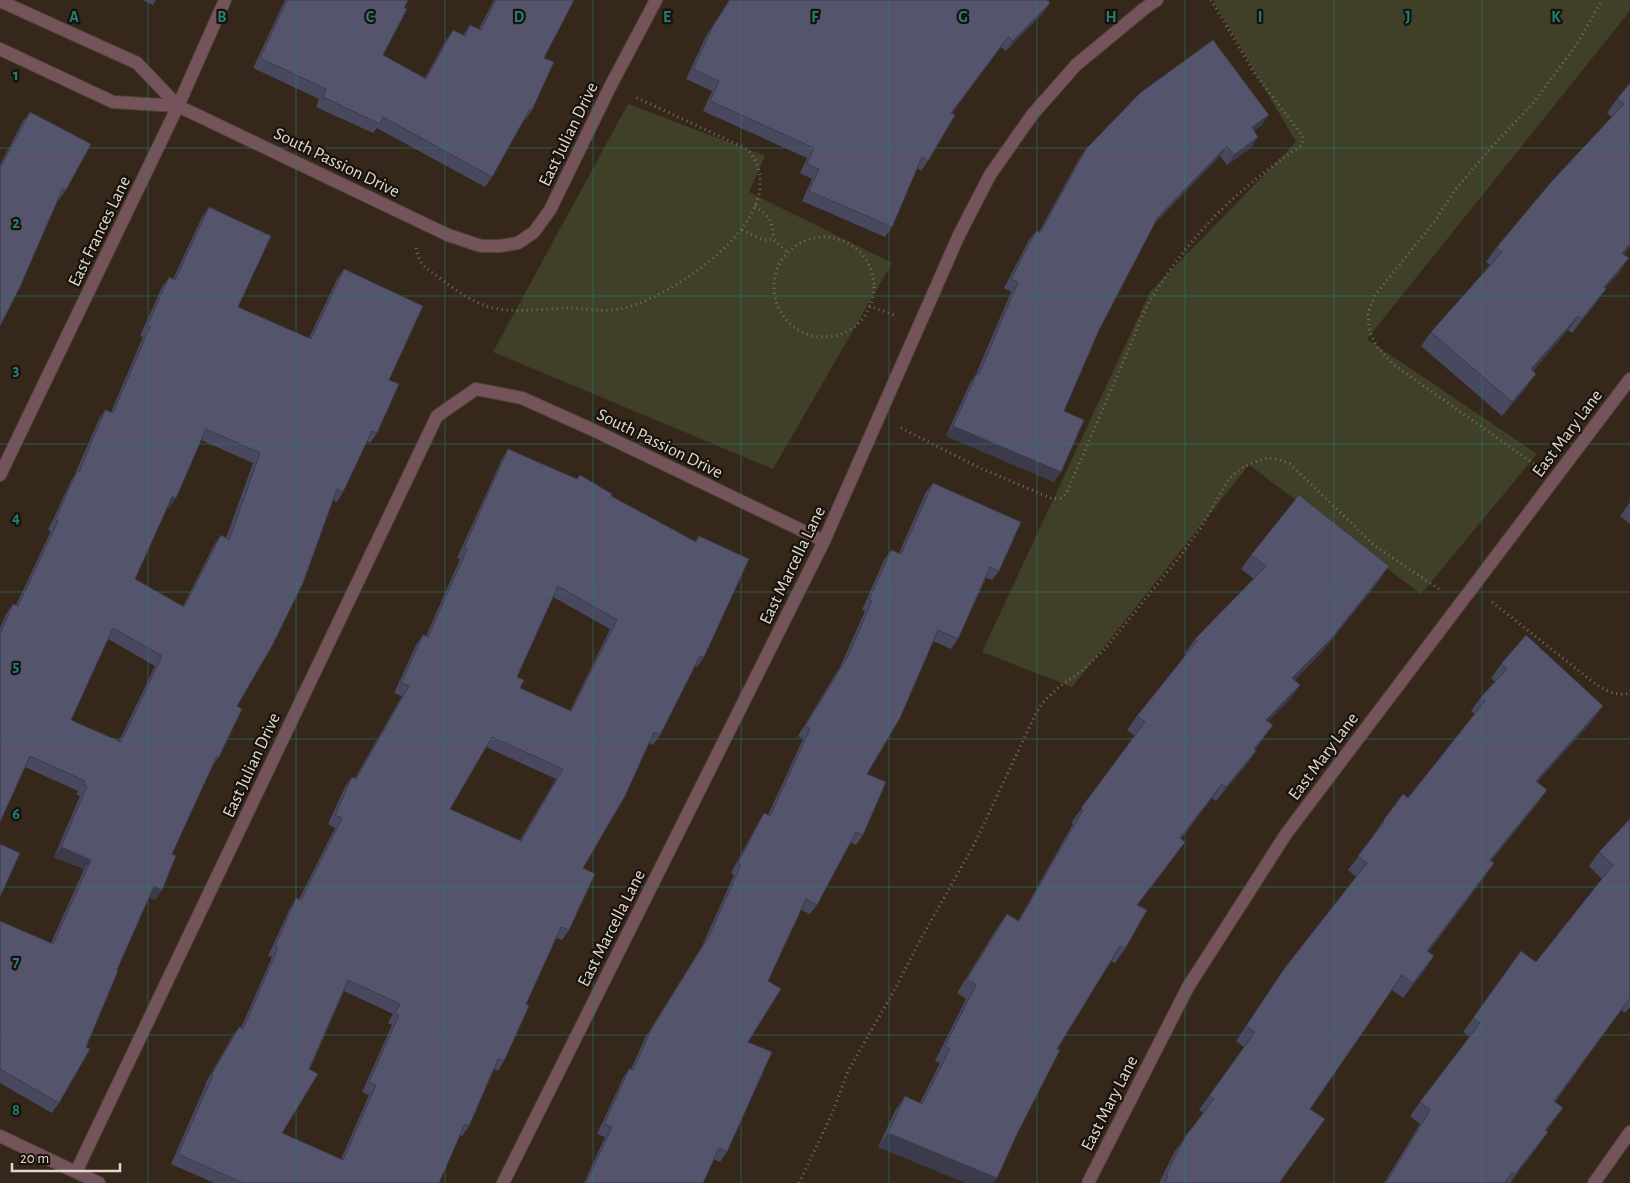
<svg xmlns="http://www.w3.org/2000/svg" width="1630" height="1183" font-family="'Alegreya Sans',sans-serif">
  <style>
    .green { fill: #3f4027 }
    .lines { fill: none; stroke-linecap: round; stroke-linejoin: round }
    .minor-casing { stroke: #524338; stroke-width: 14 }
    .path { stroke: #7a6d62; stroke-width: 3; stroke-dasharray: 1 4; stroke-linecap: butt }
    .minor { stroke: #74535a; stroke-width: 12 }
    .wall { fill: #48485e; fill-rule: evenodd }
    .shaded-wall { fill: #3b3b4c }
    .building { fill: #54546d; stroke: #3b3b4c; fill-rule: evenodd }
    .grid { fill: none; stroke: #248078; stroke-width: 1; stroke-opacity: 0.55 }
    .labels { text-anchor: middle; stroke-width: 4.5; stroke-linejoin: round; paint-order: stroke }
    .street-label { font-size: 18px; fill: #e2d8d0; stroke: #18120c }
    .grid-label { font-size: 16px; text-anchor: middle; font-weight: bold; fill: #248078; stroke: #18120c; stroke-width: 4.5; stroke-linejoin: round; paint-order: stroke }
  </style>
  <rect width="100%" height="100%" fill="#36271b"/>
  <!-- green -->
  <g class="green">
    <polygon points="1213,0 1630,0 1630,11 1367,339 1537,454 1421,594 1249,465 1072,687 982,652 1150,292 1296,142"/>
    <polygon points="628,104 765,156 749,192 892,263 773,469 493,352"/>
  </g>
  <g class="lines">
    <!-- minor casing -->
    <g class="minor-casing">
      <g id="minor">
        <polyline points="0,1 137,63 178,106 448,235 481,246 500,246 518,243 534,232 550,210 611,85 656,0"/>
        <polyline points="0,49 113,102 178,106"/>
        <polyline points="0,475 178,106 225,0"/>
        <polyline points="0,1136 99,1183"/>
        <polyline points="76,1172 437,416 476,389 522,398 591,429 824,541"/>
        <polyline points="503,1183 824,541 959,235 990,175 1032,115 1076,65 1145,8 1157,0"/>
        <polyline points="1088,1183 1188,987 1286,834 1630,379"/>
        <polyline points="1594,1183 1630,1132"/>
      </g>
    </g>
    <!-- path -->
    <g class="path">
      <path d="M755,206C769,217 774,221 773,239"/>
      <polyline points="742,230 764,240 773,239 787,252"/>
      <circle cx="824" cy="287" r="50"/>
      <path d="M416,248C419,265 427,269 441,279C453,288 465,297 479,303C506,316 540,308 569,308C589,309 609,313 629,307C674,293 756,238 760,187C761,171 758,161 747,149L633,96"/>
      <polyline points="869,306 897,316"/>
      <path d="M901,428L980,468L1053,499L1061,498L1066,494C1086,449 1105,403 1125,358C1134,338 1141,314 1153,296C1193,231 1239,188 1301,146L1303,141L1302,135L1255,74L1211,0"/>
      <polyline points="1534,464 1393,364 1377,347 1369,330 1368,313 1375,295 1435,221 1455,190 1489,150 1534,102 1577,44 1602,0"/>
      <path d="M1492,602L1593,682C1605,690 1615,697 1630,693"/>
      <polyline points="799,1183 831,1116 848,1071 895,989 918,944 975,843 1036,713 1045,700 1059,687 1083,670 1105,649 1181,555 1202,526 1228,480 1240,469 1254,462 1268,458 1280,460 1290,464 1375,546 1439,589"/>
    </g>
    <!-- minor -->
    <use href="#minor" class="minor"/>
  </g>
  <!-- wall -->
  <g class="wall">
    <polygon points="142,0 156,0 153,5"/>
    <polygon points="285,0 408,0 383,55 425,78 446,40 453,30 463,35 470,25 479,29 494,0 574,0 544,58 532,110 525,120 524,119 492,177 485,187 377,128 373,133 316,107 319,99 253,68"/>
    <polygon points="729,0 1049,0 1048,1 1050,3 1043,13 1006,51 1001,47 952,113 928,161 921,171 917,168 892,227 885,237 802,201 812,179 800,173 807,158 703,111 712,91 686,79 706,36"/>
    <polygon points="1630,83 1630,247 1624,254 1619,273 1605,288 1606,289 1596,303 1572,333 1568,330 1533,371 1526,388 1502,416 1421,346 1431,332 1490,265 1486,262 1496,248 1612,117 1607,113 1617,99"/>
    <polygon points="30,112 66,190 59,200 58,199 0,326 0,165 23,121"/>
    <polygon points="1262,125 1254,131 1252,147 1227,165 1220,156 1155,223 1099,330 1064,411 1054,482 946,436 970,383 976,374 1011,292 1004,288 1029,240 1036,231 1039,232 1079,159 1086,149"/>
    <path d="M209,207L238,307L309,338L337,279L344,269L389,380L377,433L370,443L367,441L343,492L337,502L333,500L237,706L219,757L212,766L172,854L162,890L155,900L149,897L59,1103L52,1113L0,1083V921L51,943L84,869L54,857L80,796L76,794L78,791L25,767L0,822V628L6,614L13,604L16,605L51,531L48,530L71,481L75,474L99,419L105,410L111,412L143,337L140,336L162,287L169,277L173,279L202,217ZM201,440L253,463L226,538L221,535L214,545L183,606L135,579L167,507L169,508L176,498ZM108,639L155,666L119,741L71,720Z"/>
    <path d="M508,449L577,479L580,475L611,496L695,541L699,536L704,657L697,667L695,666L660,735L653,745L649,743L583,868L569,930L562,940L556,938L526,1004L504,1061L498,1071L494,1069L469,1126L462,1136L460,1135L439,1183H214L171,1164L206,1084H205L232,1037L239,1027L241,1028L272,957L268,956L290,908L296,898L299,899L335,828L328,824L345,787L352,777L355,778L402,696L394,693L416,645L423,635L426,636L460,559L457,558L502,459ZM553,597L610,629L570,711L520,688L517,677ZM486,747L556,779L520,840L450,809ZM344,991L393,1014L388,1023L392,1025L362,1092L369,1095L341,1159L282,1133Z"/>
    <polygon points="933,483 999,571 992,580 986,578 958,639 951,649 933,641 867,774 863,835 856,845 850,842 817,905 810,914 801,910 768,981 748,1042 727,1152 720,1162 714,1159 703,1183 584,1183 605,1137 597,1134 623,1078 629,1069 631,1069 645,1038 702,946 734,875 731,873 758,823 764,813 768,815 803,739 798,736 841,665 865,611 862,610 884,560 891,550 899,553 926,492"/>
    <polygon points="1630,502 1630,524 1620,516"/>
    <polygon points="1251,555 1379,581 1321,653 1295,680 1300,685 1290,699 1268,721 1273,725 1255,750 1256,751 1246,765 1216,801 1212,798 1181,839 1175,856 1137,905 1125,949 1115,963 1111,961 1057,1049 994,1183 966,1183 878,1147 895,1111 905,1096 920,1103 940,1063 935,1061 966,999 957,993 997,928 1007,914 1018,921 1073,824 1071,823 1135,736 1127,730 1137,716 1186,655 1185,653 1195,639 1254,579 1241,569"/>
    <polygon points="1501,664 1593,720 1537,782 1547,790 1537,804 1491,861 1494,863 1484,878 1428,952 1424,971 1403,998 1392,990 1310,1109 1279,1183 1159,1183 1175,1151 1203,1113 1199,1110 1244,1047 1236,1041 1284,969 1356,877 1348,870 1374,836 1373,835 1383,821 1408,798 1475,714 1471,711 1481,697 1495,682 1491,678"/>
    <polygon points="1630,819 1630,1007 1625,1013 1621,1010 1555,1102 1553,1122 1546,1131 1538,1146 1510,1183 1384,1183 1420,1124 1410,1116 1420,1102 1470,1037 1463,1032 1473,1018 1536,962 1602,879 1589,866 1599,852"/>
  </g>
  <!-- shaded-wall -->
  <g class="shaded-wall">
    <polygon points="1050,3 1043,13 1006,51 1013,41"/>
    <polygon points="1269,115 1262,125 1245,137 1252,127"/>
    <polygon points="1258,137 1252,147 1227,165 1234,155"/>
    <polygon points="1227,146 1220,156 1151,226 1158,217"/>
    <polygon points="1630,244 1630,247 1612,267 1622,253"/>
    <polygon points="1629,258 1619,273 1594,301 1604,287"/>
    <polygon points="1606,289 1596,303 1572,333 1582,319"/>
    <polygon points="1578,316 1568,330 1521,384 1531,369"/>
    <polygon points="1536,374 1526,388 1502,416 1512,402"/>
    <polygon points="953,426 1061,472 1054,482 946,436"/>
    <polygon points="172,497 176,498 169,508 165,506"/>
    <polygon points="1389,566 1379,581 1321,653 1282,693 1292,678"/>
    <polygon points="1300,685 1290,699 1256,734 1266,720"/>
    <polygon points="1603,706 1593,720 1526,795 1536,781"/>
    <polygon points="1273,725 1263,739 1244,763 1254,749"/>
    <polygon points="1256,751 1246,765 1216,801 1226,787"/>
    <polygon points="1222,784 1212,798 1170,852 1180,838"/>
    <polygon points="1547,790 1537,804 1480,874 1490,860"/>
    <polygon points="1185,842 1175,856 1127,919 1137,905"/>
    <polygon points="61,847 91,860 84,869 54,857"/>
    <polygon points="1494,863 1484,878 1417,965 1427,951"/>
    <polygon points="154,886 162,890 155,900 147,896"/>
    <polygon points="1434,956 1424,971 1403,998 1413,983"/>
    <polygon points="1563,1108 1553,1122 1535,1144 1545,1130"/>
    <polygon points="1548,1132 1538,1146 1509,1183 1515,1174"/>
    <polygon points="888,1133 997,1178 994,1183 966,1183 878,1147"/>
  </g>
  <!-- building -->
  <g class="building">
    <polygon points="287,0 408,0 404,8 407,9 383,55 426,79 453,30 465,36 470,25 481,30 496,0 574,0 544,58 554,62 532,110 530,109 492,177 383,117 380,124 323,97 326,89 260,58"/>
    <polygon points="730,0 1047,0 1050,3 1013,41 1008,37 951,113 955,115 928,161 922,157 892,227 809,191 819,169 807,164 814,148 710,101 719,81 693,69 713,26"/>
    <polygon points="1213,40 1269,115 1252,127 1258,137 1234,155 1227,146 1158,217 1099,330 1064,411 1084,420 1061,472 953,426 977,373 979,374 1018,282 1011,279 1036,231 1040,233 1086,149 1140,93"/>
    <polygon points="1630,83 1630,244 1622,253 1629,258 1604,287 1606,289 1582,319 1578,316 1531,369 1536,374 1512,402 1431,332 1502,252 1496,248 1552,181 1624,104 1617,99"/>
    <polygon points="30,112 91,144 66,190 63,188 20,287 0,326 0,168"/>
    <path d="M209,207L271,236L238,307L311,339L344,269L423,306L389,380L399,384L377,433L372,431L343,492L337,489L303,583L272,646L237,706L242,709L219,757L217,756L172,854L176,856L162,890L154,886L117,970L118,971L86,1047L90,1049L59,1103L0,1069V921L53,944L91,860L61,847L87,786L83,784L85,781L30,756L0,822V634L13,604L18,606L58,521L55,520L77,471L79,472L105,410L113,413L150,327L147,326L169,277L175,280ZM206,429L260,453L229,540L221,535L184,607L135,579L172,497L176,498ZM113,628L162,656L121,742L71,720Z"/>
    <path d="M508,449L577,479L580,475L612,494L611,496L696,542L699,536L749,559L704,657L700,656L660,735L654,732L625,796L583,868L595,874L569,930L561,927L526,1004L529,1006L504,1061L498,1059L469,1126L465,1124L439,1183H243L178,1154L213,1075L212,1074L239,1027L243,1029L278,948L275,946L296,898L301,900L342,818L335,815L352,777L356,779L409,686L401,683L423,635L428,637L467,549L464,548ZM558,586L617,620L571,711L520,688L524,680L517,677ZM492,737L563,769L521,841L450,809ZM348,980L400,1004L395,1013L399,1015L369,1082L376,1085L343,1160L282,1133L318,1074L309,1069Z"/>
    <polygon points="933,483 1021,522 999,571 990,567 958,639 938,630 900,718 867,774 886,782 863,835 856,832 817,905 806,899 768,981 781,989 748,1042 772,1052 727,1152 719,1148 703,1183 586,1183 612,1127 604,1124 629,1069 633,1070 652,1028 709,936 741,865 738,863 764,813 770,816 810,729 805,726 848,656 872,601 869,600 891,550 901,554"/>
    <polygon points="1299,495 1389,566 1331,639 1292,678 1300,685 1266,720 1273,725 1254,749 1256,751 1226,787 1222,784 1180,838 1185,842 1137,905 1147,910 1125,949 1120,946 1057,1049 1060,1050 1018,1132 997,1178 888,1133 905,1096 922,1104 950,1049 945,1046 976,985 967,979 1007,914 1019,921 1083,810 1081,808 1145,722 1137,716 1197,641 1195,639 1266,566 1251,555"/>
    <polygon points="1526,635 1603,706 1536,781 1547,790 1490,860 1494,863 1427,951 1434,956 1413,983 1402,975 1310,1109 1325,1119 1279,1183 1165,1183 1168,1176 1166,1175 1185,1137 1214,1099 1209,1096 1255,1032 1246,1026 1284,969 1367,863 1358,856 1384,822 1383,821 1403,794 1408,798 1485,701 1481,697 1507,669 1501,664"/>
    <polygon points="1630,819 1630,998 1554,1101 1563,1108 1545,1130 1548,1132 1515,1174 1512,1172 1505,1183 1386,1183 1430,1110 1420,1102 1480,1023 1473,1018 1521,951 1536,962 1613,865 1599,852"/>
    <polygon points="0,844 20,853 0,897"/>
  </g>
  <!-- grid -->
  <path class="grid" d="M148,0V1183M296,0V1183M445,0V1183M593,0V1183M741,0V1183M889,0V1183M1037,0V1183M1185,0V1183M1334,0V1183M1482,0V1183M0,148H1630M0,296H1630M0,444H1630M0,592H1630M0,739H1630M0,887H1630M0,1035H1630"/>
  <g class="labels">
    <!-- street labels -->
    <g class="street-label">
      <text transform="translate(568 134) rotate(-64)" y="6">East Julian Drive</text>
      <text transform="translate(337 162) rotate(26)" y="6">South Passion Drive</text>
      <text transform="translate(99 231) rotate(-64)" y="6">East Frances Lane</text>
      <text transform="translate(1567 433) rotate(-53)" y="6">East Mary Lane</text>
      <text transform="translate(660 443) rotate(26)" y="6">South Passion Drive</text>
      <text transform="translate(792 565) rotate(-64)" y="6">East Marcella Lane</text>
      <text transform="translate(1323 756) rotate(-53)" y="6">East Mary Lane</text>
      <text transform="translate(251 765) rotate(-65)" y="6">East Julian Drive</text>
      <text transform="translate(611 928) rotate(-63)" y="6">East Marcella Lane</text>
      <text transform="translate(1109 1103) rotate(-63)" y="6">East Mary Lane</text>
    </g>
  </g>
  <g class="grid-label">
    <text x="74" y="22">A</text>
    <text x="222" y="22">B</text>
    <text x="370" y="22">C</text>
    <text x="519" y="22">D</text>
    <text x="667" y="22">E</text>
    <text x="815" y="22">F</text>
    <text x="963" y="22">G</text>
    <text x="1111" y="22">H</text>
    <text x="1260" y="22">I</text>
    <text x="1408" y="22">J</text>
    <text x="1556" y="22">K</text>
    <text x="16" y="80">1</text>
    <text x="16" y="228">2</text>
    <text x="16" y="375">3</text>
    <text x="16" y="523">4</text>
    <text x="16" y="671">5</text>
    <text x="16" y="819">6</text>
    <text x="16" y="967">7</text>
    <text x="16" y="1115">8</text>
  </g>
  <!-- scale -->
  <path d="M12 1163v8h108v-8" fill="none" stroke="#e2d8d0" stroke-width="2.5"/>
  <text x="20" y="1163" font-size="15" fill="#e2d8d0" stroke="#18120c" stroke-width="4" paint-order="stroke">20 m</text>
</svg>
